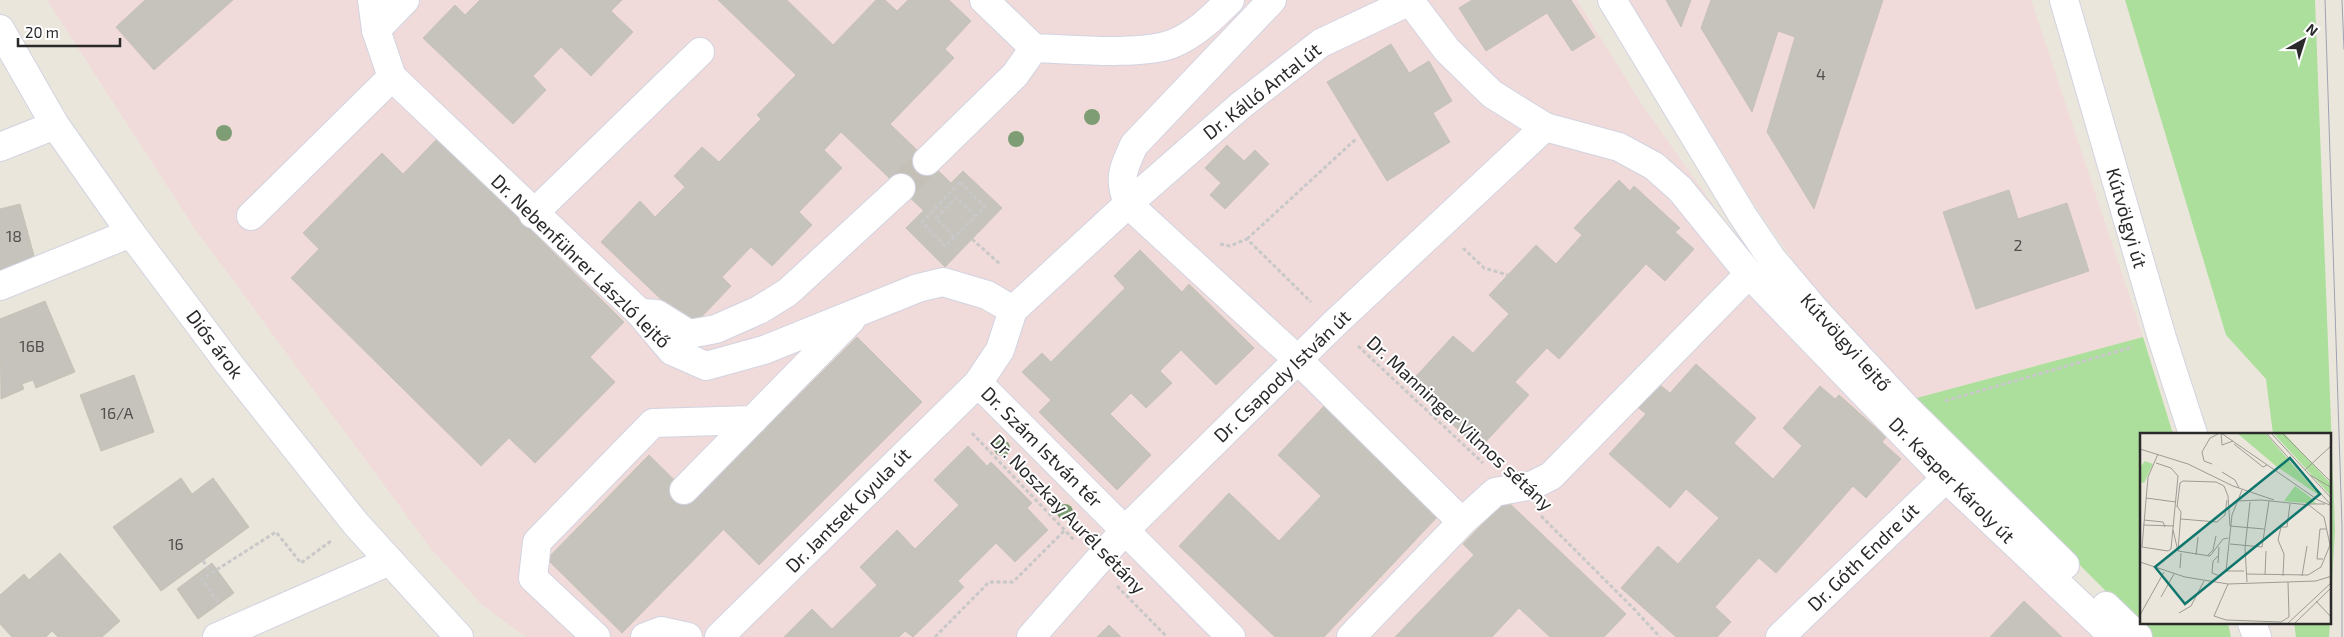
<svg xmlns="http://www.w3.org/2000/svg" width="2344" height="637" font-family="'Exo 2',sans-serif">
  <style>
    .medical { fill: #f1dbda }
    .green { fill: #acde9c }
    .building { fill: #c6c3bc; stroke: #c6c2b6 }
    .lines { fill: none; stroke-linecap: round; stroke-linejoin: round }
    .minor-tunnel { stroke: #c4c0b8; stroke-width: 28; stroke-dasharray: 28 14; stroke-linecap: butt }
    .minor-casing { stroke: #d2d3e1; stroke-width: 30 }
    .path { stroke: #c8c8c8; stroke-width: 3; stroke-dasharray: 4 2.5; stroke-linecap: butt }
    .minor { stroke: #fff; stroke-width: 28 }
    .tram { stroke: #a0a1b3; stroke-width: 1 }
    .tree { fill: #7f9d74 }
    .labels { text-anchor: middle; stroke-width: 4; stroke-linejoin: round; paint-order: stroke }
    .number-label { font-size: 16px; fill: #51504e }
    .street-label { font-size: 19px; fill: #2a2a2a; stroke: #fff }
    .inset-road { fill: none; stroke: #9e9b95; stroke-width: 1 }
    .view { fill: #0f766e; fill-opacity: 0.15; stroke: #0f766e; stroke-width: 2.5 }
    .inset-edge { fill: none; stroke: #2a2a2a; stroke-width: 2.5 }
  </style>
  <rect width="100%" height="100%" fill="#ebe6dc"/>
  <!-- medical -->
  <g class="medical">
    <polygon points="47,0 1577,0 1643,106 1747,253 2125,637 526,637 482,605 432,550 195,229"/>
    <polygon points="1629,0 2031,0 2143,337 1913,399 1824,304 1756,207"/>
  </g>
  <!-- green -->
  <g class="green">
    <polygon points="2125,0 2315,0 2335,529 2330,622 2330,434 2273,434 2266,379 2226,335"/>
    <polygon points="2143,337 2173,434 2142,434 2142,623 2228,623 2231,637 2152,637 1913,399"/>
    <polygon points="2294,623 2330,623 2329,637 2296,637"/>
  </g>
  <!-- building -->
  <g class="building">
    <polygon points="145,0 233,0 154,70 116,27"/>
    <polygon points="480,0 622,0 611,11 633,32 591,76 561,47 533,76 546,90 513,124 423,38 455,5 465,15"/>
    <polygon points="718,0 787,0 833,45 876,0 885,0 897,11 908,0 949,0 971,21 945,49 954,58 890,124 951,183 924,211 841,132 824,150 842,168 799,212 812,225 772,266 751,247 722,277 731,286 691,328 601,242 640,201 655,217 685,187 674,176 702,147 719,162 761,119 757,115 796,75"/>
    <polygon points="1472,0 1571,0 1595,37 1572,51 1547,13 1486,51 1459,8"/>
    <polygon points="1666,0 1691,0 1681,27"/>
    <polygon points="1711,0 1883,0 1814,209 1767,132 1795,37 1778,31 1752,112 1701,28"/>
    <polygon points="1391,44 1409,73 1429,61 1452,101 1433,113 1450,142 1387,181 1327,82"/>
    <polygon points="438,138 624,322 590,357 615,382 535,463 509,438 481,466 291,278 319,249 303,233 382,153 403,174"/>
    <polygon points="1227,145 1244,161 1255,150 1269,164 1225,209 1210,195 1221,183 1205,168"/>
    <polygon points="963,171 1002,208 945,267 906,228"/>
    <polygon points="1619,180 1630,191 1634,186 1680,228 1675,232 1694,249 1665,281 1646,264 1559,359 1547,348 1515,382 1529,395 1479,449 1409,384 1453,336 1473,353 1509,314 1489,295 1536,245 1556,264 1582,235 1574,228"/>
    <polygon points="2009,190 2018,219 2067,203 2089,271 1976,309 1943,212"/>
    <polygon points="20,204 36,263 0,273 0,209"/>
    <polygon points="1140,250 1182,292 1189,284 1254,348 1216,385 1181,350 1160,371 1172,383 1146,408 1131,393 1110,414 1151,455 1117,490 1039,412 1051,400 1022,372 1042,353 1051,362 1125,288 1114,276"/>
    <polygon points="45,301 75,372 36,388 33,380 22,384 24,389 1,399 0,319"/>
    <polygon points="857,337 922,402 759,565 694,500"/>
    <polygon points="1696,364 1756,418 1734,443 1773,479 1802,446 1783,428 1820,386 1835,399 1839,395 1886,437 1882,442 1901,459 1866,498 1853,486 1776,573 1759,558 1715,607 1731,622 1717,637 1676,637 1621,588 1658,546 1678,564 1719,518 1686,489 1670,508 1609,454 1646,414 1634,404 1655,381 1670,393"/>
    <polygon points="134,375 154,432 101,451 80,395"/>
    <polygon points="1325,405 1440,514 1324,637 1275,637 1179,546 1229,493 1279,541 1321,496 1278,455"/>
    <polygon points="968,446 987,466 991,462 1032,503 1027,508 1048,530 1015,562 996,543 958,581 964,587 913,637 905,631 899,637 784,637 812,609 832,629 877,585 860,567 897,530 915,549 959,505 934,480"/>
    <polygon points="649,455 724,529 622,633 547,559"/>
    <polygon points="181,478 192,494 213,478 249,527 161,591 113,527"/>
    <polygon points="1506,500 1626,614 1604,637 1550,637 1519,608 1492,637 1395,637 1474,555 1463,544"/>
    <polygon points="60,553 120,621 102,637 58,637 52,631 46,637 12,637 0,624 0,595 24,574 29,580"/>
    <polygon points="212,563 234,593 198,619 177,589"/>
    <polygon points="2024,601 2062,637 1990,637"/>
    <polygon points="1109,625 1121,637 1097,637"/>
  </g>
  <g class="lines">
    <!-- minor-tunnel -->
    <polyline class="minor-tunnel" points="901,188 927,161"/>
    <!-- minor casing -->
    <g class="minor-casing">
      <g id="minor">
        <polyline points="372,0 376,30 392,77 639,312 672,351 706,366 764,350 918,288 943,282 987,295 1013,310"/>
        <path d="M984,0L1034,48C1071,49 1138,56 1172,44C1195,35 1213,17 1230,0"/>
        <path d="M1272,0L1134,145C1123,169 1118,178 1128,204L1298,360L1462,522"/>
        <polyline points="1612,0 1743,216 1772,259 1816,311 1909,411 2065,565"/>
        <polyline points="2064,0 2162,338 2193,434"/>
        <polyline points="1410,1 1447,50 1492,94 1545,127 1619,147 1654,166 1680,189 1749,274 1946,478 2114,637"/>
        <polyline points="0,29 55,125 131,233 229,364 356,524 459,637"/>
        <polyline points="376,30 405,0"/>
        <polyline points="0,147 55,125"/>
        <polyline points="927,161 1015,75 1034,48"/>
        <polyline points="533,214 700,52"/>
        <polyline points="251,216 392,77"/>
        <polyline points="0,286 131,233"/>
        <polyline points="643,313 657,314 689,334 716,329 759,310 788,292 901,188"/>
        <polyline points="978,383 1231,637"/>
        <polyline points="684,490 851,320"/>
        <polyline points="2106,606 2138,637"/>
        <polyline points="2252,623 2257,637"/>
        <polyline points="217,637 390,561"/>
        <polyline points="596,637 533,578 537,542 653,423 753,420"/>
        <polyline points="645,637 661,631 688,637"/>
        <polyline points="719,637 978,383 1000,350 1013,310 1128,204 1240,106 1321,43 1412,0"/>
        <polyline points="1031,637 1125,530 1334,324 1545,127"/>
        <polyline points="1351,637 1462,522 1495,492 1533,485 1551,476 1749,274"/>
        <polyline points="1780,637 1946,478"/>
      </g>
    </g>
    <!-- path -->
    <g class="path">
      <polygon points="960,182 985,207 945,246 922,222"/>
      <polyline points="954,237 936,218 956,198 976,216"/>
      <polyline points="972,239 1001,265"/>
      <polyline points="1247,239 1357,138"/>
      <polyline points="1220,244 1230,246 1247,239 1311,302"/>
      <polyline points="1463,248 1484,268 1508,275"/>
      <polyline points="1358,346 1483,463"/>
      <polyline points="1945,401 2133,347"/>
      <polyline points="972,433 1075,541"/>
      <polyline points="1541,516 1633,608 1660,637"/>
      <polyline points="203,561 211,572"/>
      <polyline points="1117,586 1167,637"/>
      <polyline points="218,602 202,579 276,532 301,563 331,541"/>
      <polyline points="935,637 989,582 1013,582 1065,530"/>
    </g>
    <!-- minor -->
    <use href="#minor" class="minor"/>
    <!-- tram -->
    <g class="tram">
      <polyline points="2325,0 2342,526 2342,637"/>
      <polyline points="2342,0 2344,49"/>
    </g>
  </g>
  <!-- trees -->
  <g class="tree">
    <circle cx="1092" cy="117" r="8"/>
    <circle cx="224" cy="133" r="8"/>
    <circle cx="1016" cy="139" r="8"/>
    <circle cx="1002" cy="448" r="8"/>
    <circle cx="1065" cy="512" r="8"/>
  </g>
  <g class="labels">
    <!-- number labels -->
    <g class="number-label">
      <text x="1821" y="80">4</text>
      <text x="14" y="242">18</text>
      <text x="2018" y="251">2</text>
      <text x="32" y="352">16B</text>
      <text x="117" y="419">16/A</text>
      <text x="176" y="550">16</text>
    </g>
    <!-- street labels -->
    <g class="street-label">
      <text transform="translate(1262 91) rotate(-38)" y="7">Dr. Kálló Antal út</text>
      <text transform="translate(2127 218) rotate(74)" y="7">Kútvölgyi út</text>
      <text transform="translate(581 261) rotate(44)" y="7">Dr. Nebenführer László lejtő</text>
      <text transform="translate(1846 342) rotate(48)" y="7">Kútvölgyi lejtő</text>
      <text transform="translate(215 344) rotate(53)" y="7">Diós árok</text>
      <text transform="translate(1282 376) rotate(-44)" y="7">Dr. Csapody István út</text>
      <text transform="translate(1460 423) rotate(43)" y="7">Dr. Manninger Vilmos sétány</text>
      <text transform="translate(1042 447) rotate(45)" y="7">Dr. Szám István tér</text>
      <text transform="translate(1952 480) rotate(45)" y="7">Dr. Kasper Károly út</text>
      <text transform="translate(848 510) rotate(-45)" y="7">Dr. Jantsek Gyula út</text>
      <text transform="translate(1068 514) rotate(46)" y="7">Dr. Noszkay Aurél sétány</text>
      <text transform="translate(1863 557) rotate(-44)" y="7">Dr. Góth Endre út</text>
    </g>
  </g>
  <!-- overview -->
  <g transform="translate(2140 433)">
    <rect width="191" height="191" fill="#ebe6dc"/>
    <path d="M97,0H125L180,63L136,33ZM133,0H144L191,51V63ZM5,28L13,31L4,50L0,49V34ZM155,53L170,64L177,71L144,68Z" fill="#acde9c"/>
    <path class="inset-road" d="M81,0L178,67L192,73M81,0L82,12L93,8M126,0L192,73M131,0L192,66M142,0L192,50M94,11L123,34L127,32M0,16L48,31L93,53L134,67M16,30L31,35L38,43L31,116L28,118L2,114L8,44L18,21M72,31L64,28L62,19L70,5L80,0M165,37L192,12M82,39L95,47L99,55M170,42L192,55M6,65L36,69M97,68L121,67L169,72L184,84L190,112L181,134L168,142L106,141M169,71H185M37,73L41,79L38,118M37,74L40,50L43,48L76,49L84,53L88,63L90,93M41,86L77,89L85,82L87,67M4,87L23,89L25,94M3,92L34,93M90,93L124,96M33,97L38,118M90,111L122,114L129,68M38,118L70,123L83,106L88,105M56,122L58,104M68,122L73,117L76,103M78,123L73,128L72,140L80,143L86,138M183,126H177L180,96H186M0,129L45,144L88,151L176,148L192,143M78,130L79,114M40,135L41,120M86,138L92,82L102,57M86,138H104M125,142L126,118M143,143L144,121L138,107L141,94H147L150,71M162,143L167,113M107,149L105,115L110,69M88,151L74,183L86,187L141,189L149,184L148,149M21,164L34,141M176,168L192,185M39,180L51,173L64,148M0,182L24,139M147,191L192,149M154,191L192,154"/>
    <path class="view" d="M150,25L180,61L45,171L15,134Z"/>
    <rect width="191" height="191" class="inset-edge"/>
  </g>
  <!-- north arrow -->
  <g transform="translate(2304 40) rotate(39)" stroke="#ffffff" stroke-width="4" paint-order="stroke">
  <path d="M0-4L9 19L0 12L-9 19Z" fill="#2a2a2a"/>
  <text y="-8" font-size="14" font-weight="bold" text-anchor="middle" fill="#2a2a2a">N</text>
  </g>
  <!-- scale -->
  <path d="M18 38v8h102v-8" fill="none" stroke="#2a2a2a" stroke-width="2.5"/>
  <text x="25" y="38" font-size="15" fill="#2a2a2a" stroke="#ffffff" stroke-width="4" paint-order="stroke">20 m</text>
</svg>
